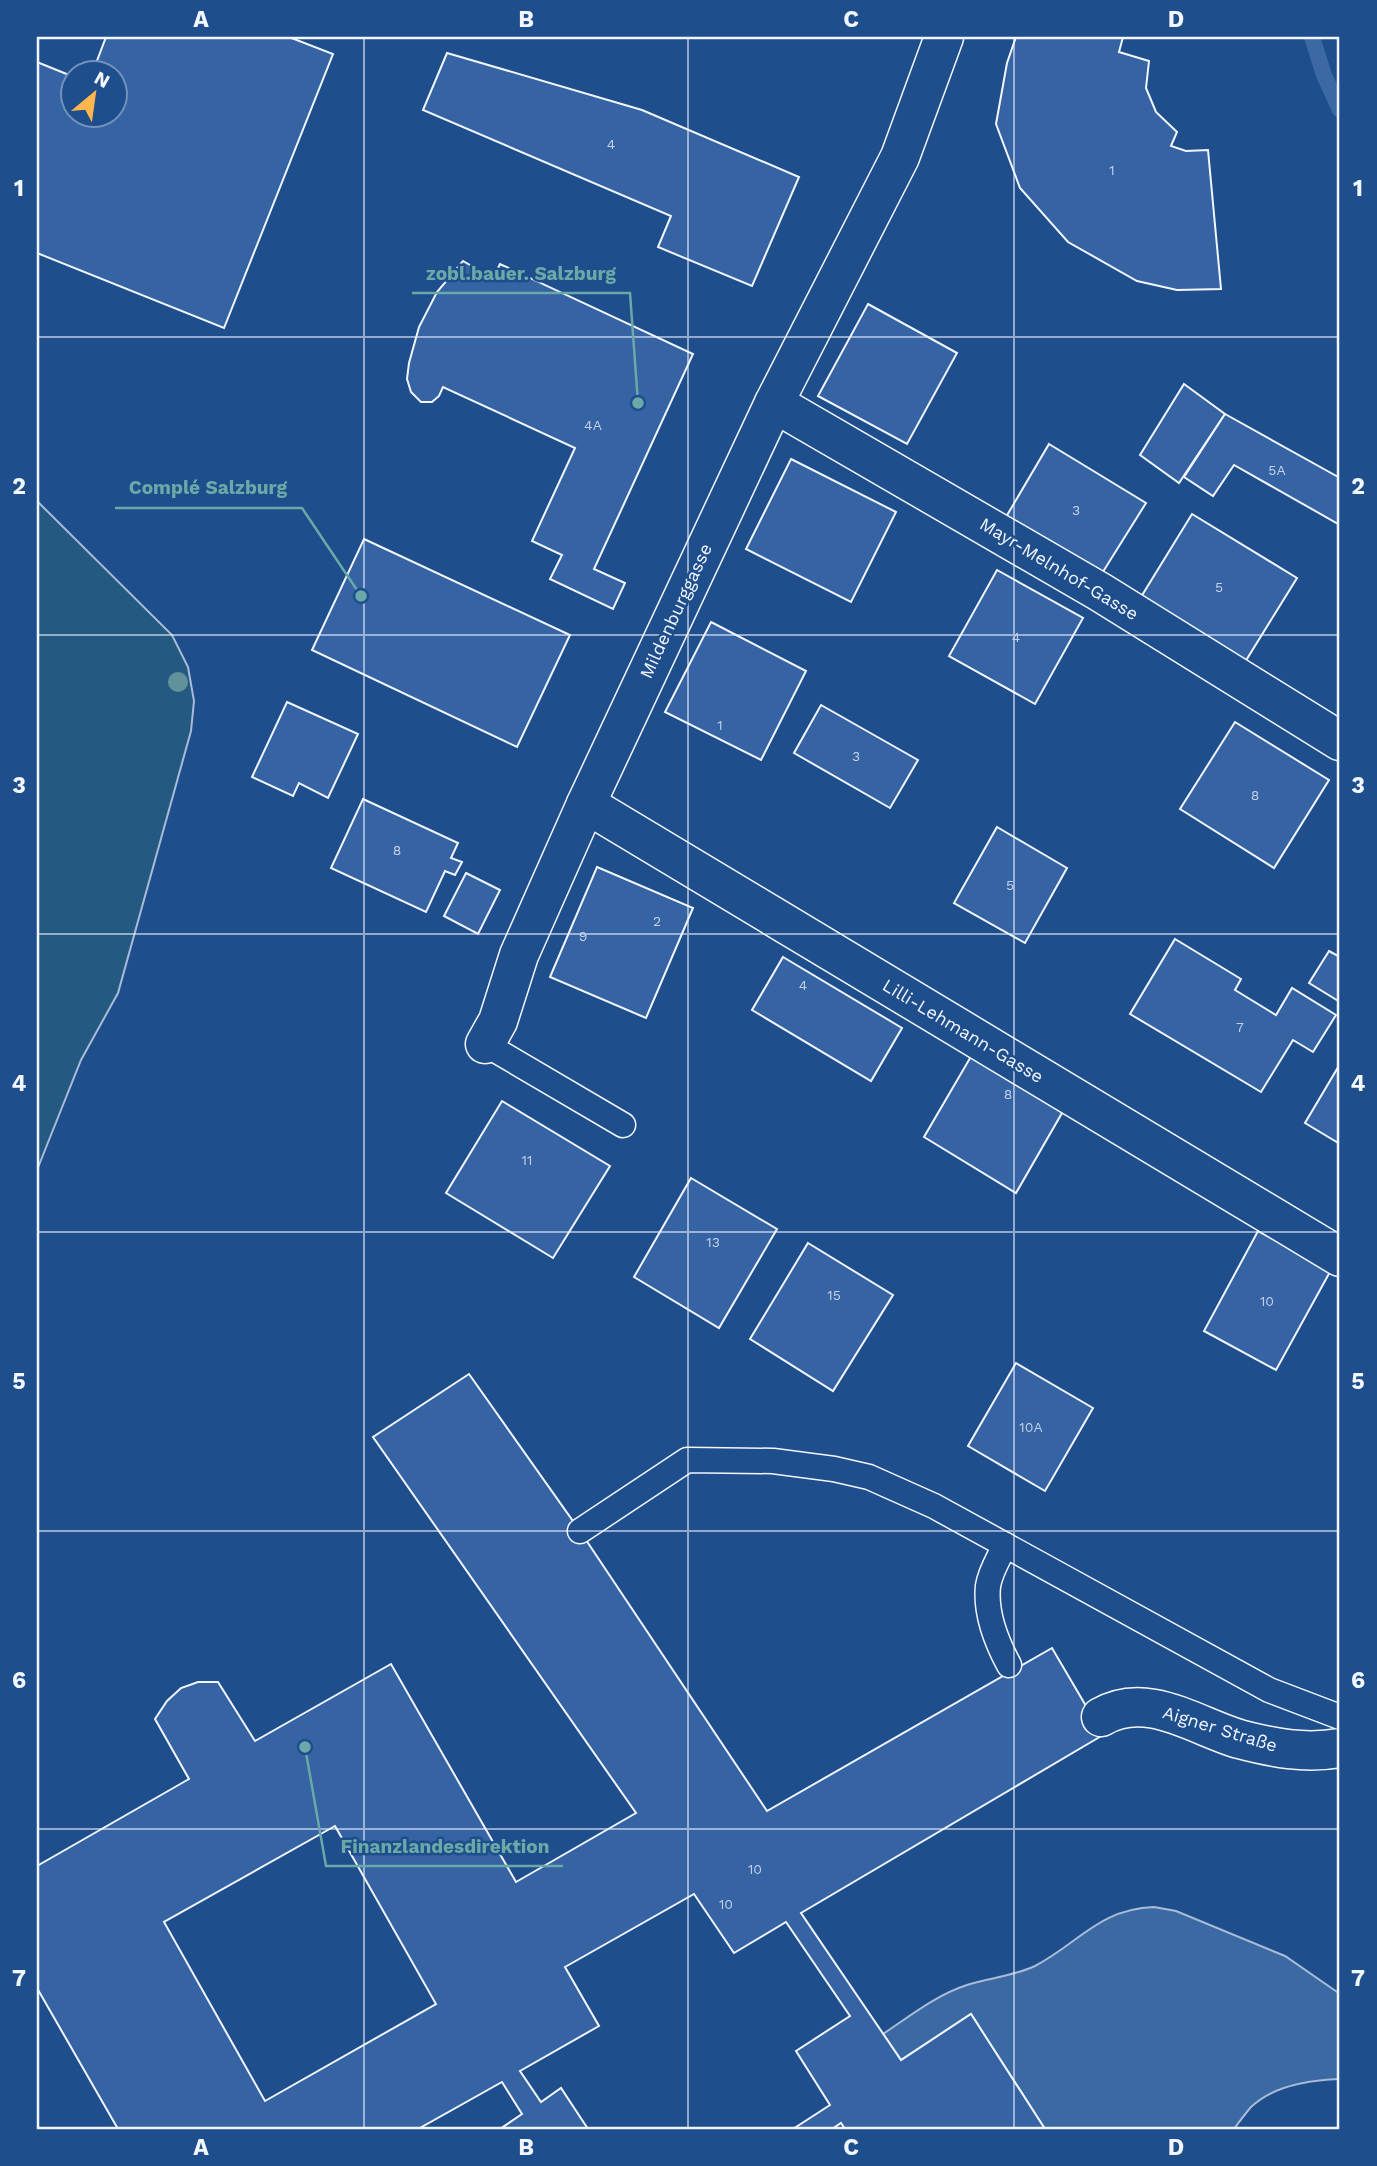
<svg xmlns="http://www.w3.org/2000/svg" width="1377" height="2166" font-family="'Work Sans',sans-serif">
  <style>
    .green { fill: #245a82; stroke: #a8bbd7; stroke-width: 2 }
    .water { fill: #3b69a3; stroke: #a8bbd7; stroke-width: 2 }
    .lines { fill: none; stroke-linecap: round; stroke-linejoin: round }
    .stream { stroke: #3b69a3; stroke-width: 16 }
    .building { fill: #3563a3; stroke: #f2f6ff; stroke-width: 2; fill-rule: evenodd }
    .service-casing { stroke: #f2f6ff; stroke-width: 27 }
    .minor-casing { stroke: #f2f6ff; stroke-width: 41 }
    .service { stroke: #1f4e8c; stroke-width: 24 }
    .minor { stroke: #1f4e8c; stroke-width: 38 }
    .tree { fill: #61919a }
    .grid { fill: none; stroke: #f2f6ff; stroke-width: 2; stroke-opacity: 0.55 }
    .labels { text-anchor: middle; stroke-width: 5; stroke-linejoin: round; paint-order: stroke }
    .number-label { font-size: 14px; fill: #c3d1e8 }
    .street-label { font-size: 18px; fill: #f2f6ff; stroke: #1f4e8c }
    .leader { fill: none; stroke: #6aa9a8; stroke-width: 2.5 }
    .callout-dot { fill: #6aa9a8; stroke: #1f4e8c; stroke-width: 2.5 }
    .callout-label { font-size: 19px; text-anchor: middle; font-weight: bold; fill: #6aa9a8; stroke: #1f4e8c; stroke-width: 5; stroke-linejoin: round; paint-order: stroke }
    .neatline { fill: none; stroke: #f2f6ff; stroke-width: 2.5 }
    .grid-label { font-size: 23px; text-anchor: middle; font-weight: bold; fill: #f2f6ff }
  </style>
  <rect width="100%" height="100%" fill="#1f4e8c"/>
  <!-- green -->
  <polygon class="green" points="37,501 172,635 188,667 194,701 191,731 118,993 81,1060 37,1170"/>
  <!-- water -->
  <path class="water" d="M1154,1907L1176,1911L1285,1956L1340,1994V2079C1310,2080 1274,2085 1251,2107C1245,2114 1239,2122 1234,2129H1045L971,2014L901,2060L883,2034C910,2016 936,1995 967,1985C990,1978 1013,1976 1035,1966C1079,1943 1099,1909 1154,1907Z"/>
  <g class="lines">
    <!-- stream -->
    <polyline class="stream" points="1312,37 1324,75 1340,110"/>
  </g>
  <!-- building -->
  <g class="building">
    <polygon points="106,37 289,37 333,54 224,328 37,253 37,62 74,77 74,116 116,116 116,74 92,74"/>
    <polygon points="1016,37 1123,37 1119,52 1149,61 1146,88 1156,112 1177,132 1171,146 1186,151 1208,150 1221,289 1177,290 1137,281 1068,242 1020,188 996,124 1007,63"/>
    <polygon points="447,53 642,110 799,177 752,286 658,247 671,216 423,110"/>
    <polygon points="463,261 493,278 500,264 693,354 594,569 625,583 613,609 550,579 562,555 532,541 575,448 443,387 439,396 432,402 421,402 411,392 407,379 409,363 419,327 437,292"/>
    <polygon points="868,304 957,353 907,444 818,396"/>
    <polygon points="1184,384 1225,414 1179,483 1140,455"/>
    <polygon points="1225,414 1340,478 1340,525 1234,465 1213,496 1184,477"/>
    <polygon points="1049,444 1146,503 1101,575 1006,517"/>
    <polygon points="791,459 896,512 851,602 746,549"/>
    <polygon points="1192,514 1297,578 1245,662 1141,597"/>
    <polygon points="364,539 570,635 517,747 312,650"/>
    <polygon points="997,570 1083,618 1035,704 949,656"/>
    <polygon points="711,622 806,671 761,760 665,712"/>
    <polygon points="287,702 358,734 328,798 299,783 293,796 252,777"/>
    <polygon points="821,705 918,760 890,808 794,753"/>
    <polygon points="1235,722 1329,780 1274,868 1180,809"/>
    <polygon points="363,799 458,843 451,858 462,862 455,875 445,871 426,912 331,868"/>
    <polygon points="997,827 1067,868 1025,943 954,903"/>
    <polygon points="597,867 693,908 646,1018 550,977"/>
    <polygon points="466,873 500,890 478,934 444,916"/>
    <polygon points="1175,939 1241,979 1235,990 1276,1015 1292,988 1336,1015 1313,1052 1293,1040 1261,1092 1130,1014"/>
    <polygon points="1329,951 1340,957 1340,1002 1309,983"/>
    <polygon points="783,957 902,1028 871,1081 752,1010"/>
    <polygon points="973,1053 1066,1106 1016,1193 924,1137"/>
    <polygon points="1340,1064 1340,1144 1305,1123"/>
    <polygon points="502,1101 610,1166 553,1258 446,1193"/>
    <polygon points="691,1178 777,1229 719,1328 634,1277"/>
    <polygon points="1258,1231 1331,1270 1276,1370 1204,1331"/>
    <polygon points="808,1243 893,1295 833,1391 750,1339"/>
    <polygon points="1016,1363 1093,1408 1045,1491 968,1446"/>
    <path d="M469,1374L580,1531L767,1811L1052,1648L1103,1735L801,1913L901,2060L971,2014L1045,2129H845L841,2123L832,2129H793L830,2105L796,2051L850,2016L786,1922L734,1953L694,1894L565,1967L599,2026L520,2071L541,2102L561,2088L588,2129H505L503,2127L522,2114L502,2082L418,2129H118L37,1988V1866L189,1779L155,1719L167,1701L181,1688L198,1682H218L255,1741L391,1664L516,1882L636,1813L373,1437ZM335,1826L436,2004L265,2101L164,1922Z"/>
  </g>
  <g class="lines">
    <!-- service casing -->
    <g class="service-casing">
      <g id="service">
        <polyline points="485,1044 623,1125"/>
        <polyline points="580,1531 687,1460 773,1461 834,1469 869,1477 934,1506 1269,1690 1340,1717"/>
        <path d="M1005,1545C999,1558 990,1572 988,1586C985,1614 996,1641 1009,1665"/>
      </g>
    </g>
    <!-- minor casing -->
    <g class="minor-casing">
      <g id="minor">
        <polyline points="774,403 1100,592 1340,741"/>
        <polyline points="586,804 1340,1257"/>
        <polyline points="485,1044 498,1021 519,955 586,804 774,403 900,157 944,37"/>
        <path d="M1101,1717C1147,1690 1195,1726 1239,1739C1273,1748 1305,1754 1340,1748"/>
      </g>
    </g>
    <!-- service -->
    <use href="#service" class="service"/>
    <!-- minor -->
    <use href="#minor" class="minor"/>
  </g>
  <!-- trees -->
  <circle class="tree" cx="178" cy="682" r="10"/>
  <!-- grid -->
  <path class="grid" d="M364,37V2129M688,37V2129M1014,37V2129M37,337H1340M37,635H1340M37,934H1340M37,1232H1340M37,1531H1340M37,1829H1340"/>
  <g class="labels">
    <!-- number labels -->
    <g class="number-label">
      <text x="611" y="149">4</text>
      <text x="1112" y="175">1</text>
      <text x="593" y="430">4A</text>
      <text x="1277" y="475">5A</text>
      <text x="1076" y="515">3</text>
      <text x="1219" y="592">5</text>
      <text x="1016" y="642">4</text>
      <text x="720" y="730">1</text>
      <text x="856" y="761">3</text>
      <text x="1255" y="800">8</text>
      <text x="397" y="855">8</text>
      <text x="1010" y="890">5</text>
      <text x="657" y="926">2</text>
      <text x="583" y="941">9</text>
      <text x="803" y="990">4</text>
      <text x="1240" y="1032">7</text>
      <text x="1008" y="1099">8</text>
      <text x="527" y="1165">11</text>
      <text x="713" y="1247">13</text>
      <text x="834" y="1300">15</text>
      <text x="1267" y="1306">10</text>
      <text x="1031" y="1432">10A</text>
      <text x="755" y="1874">10</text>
      <text x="726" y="1909">10</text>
    </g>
    <!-- street labels -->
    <g class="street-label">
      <text transform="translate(1059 569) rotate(31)" y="6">Mayr-Melnhof-Gasse</text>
      <text transform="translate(676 611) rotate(-65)" y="6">Mildenburggasse</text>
      <text transform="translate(963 1031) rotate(31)" y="6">Lilli-Lehmann-Gasse</text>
      <text transform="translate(1220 1729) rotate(17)" y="6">Aigner Straße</text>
    </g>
  </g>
  <!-- callouts -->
  <path class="leader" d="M638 403L630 293H412M361 596L302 508H115M305 1747L326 1866H563"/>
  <g class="callout-dot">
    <circle cx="638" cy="403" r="7"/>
    <circle cx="361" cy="596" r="7"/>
    <circle cx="305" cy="1747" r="7"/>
  </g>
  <g class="callout-label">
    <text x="521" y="280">zobl.bauer. Salzburg</text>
    <text x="208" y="494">Complé Salzburg</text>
    <text x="445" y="1853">Finanzlandesdirektion</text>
  </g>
  <!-- border -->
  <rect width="1377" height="2166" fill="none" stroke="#1f4e8c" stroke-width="77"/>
  <!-- north arrow -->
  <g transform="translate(94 94) rotate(29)"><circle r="33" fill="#1f4e8c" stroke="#7391ba" stroke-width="2"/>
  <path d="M0-5L12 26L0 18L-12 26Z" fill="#ffb74d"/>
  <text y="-10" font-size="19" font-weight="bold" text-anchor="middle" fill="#f2f6ff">N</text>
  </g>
  <rect x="38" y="38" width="1300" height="2090" class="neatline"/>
  <g class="grid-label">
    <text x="201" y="27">A</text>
    <text x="526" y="27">B</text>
    <text x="851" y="27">C</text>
    <text x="1176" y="27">D</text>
    <text x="19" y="196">1</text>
    <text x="1358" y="196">1</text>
    <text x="19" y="494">2</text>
    <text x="1358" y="494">2</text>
    <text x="19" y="793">3</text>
    <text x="1358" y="793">3</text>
    <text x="19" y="1091">4</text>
    <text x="1358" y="1091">4</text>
    <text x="19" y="1389">5</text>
    <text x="1358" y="1389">5</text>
    <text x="19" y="1688">6</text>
    <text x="1358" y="1688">6</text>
    <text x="19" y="1986">7</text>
    <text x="1358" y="1986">7</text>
    <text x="201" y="2155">A</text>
    <text x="526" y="2155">B</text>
    <text x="851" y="2155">C</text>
    <text x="1176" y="2155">D</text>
  </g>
</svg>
